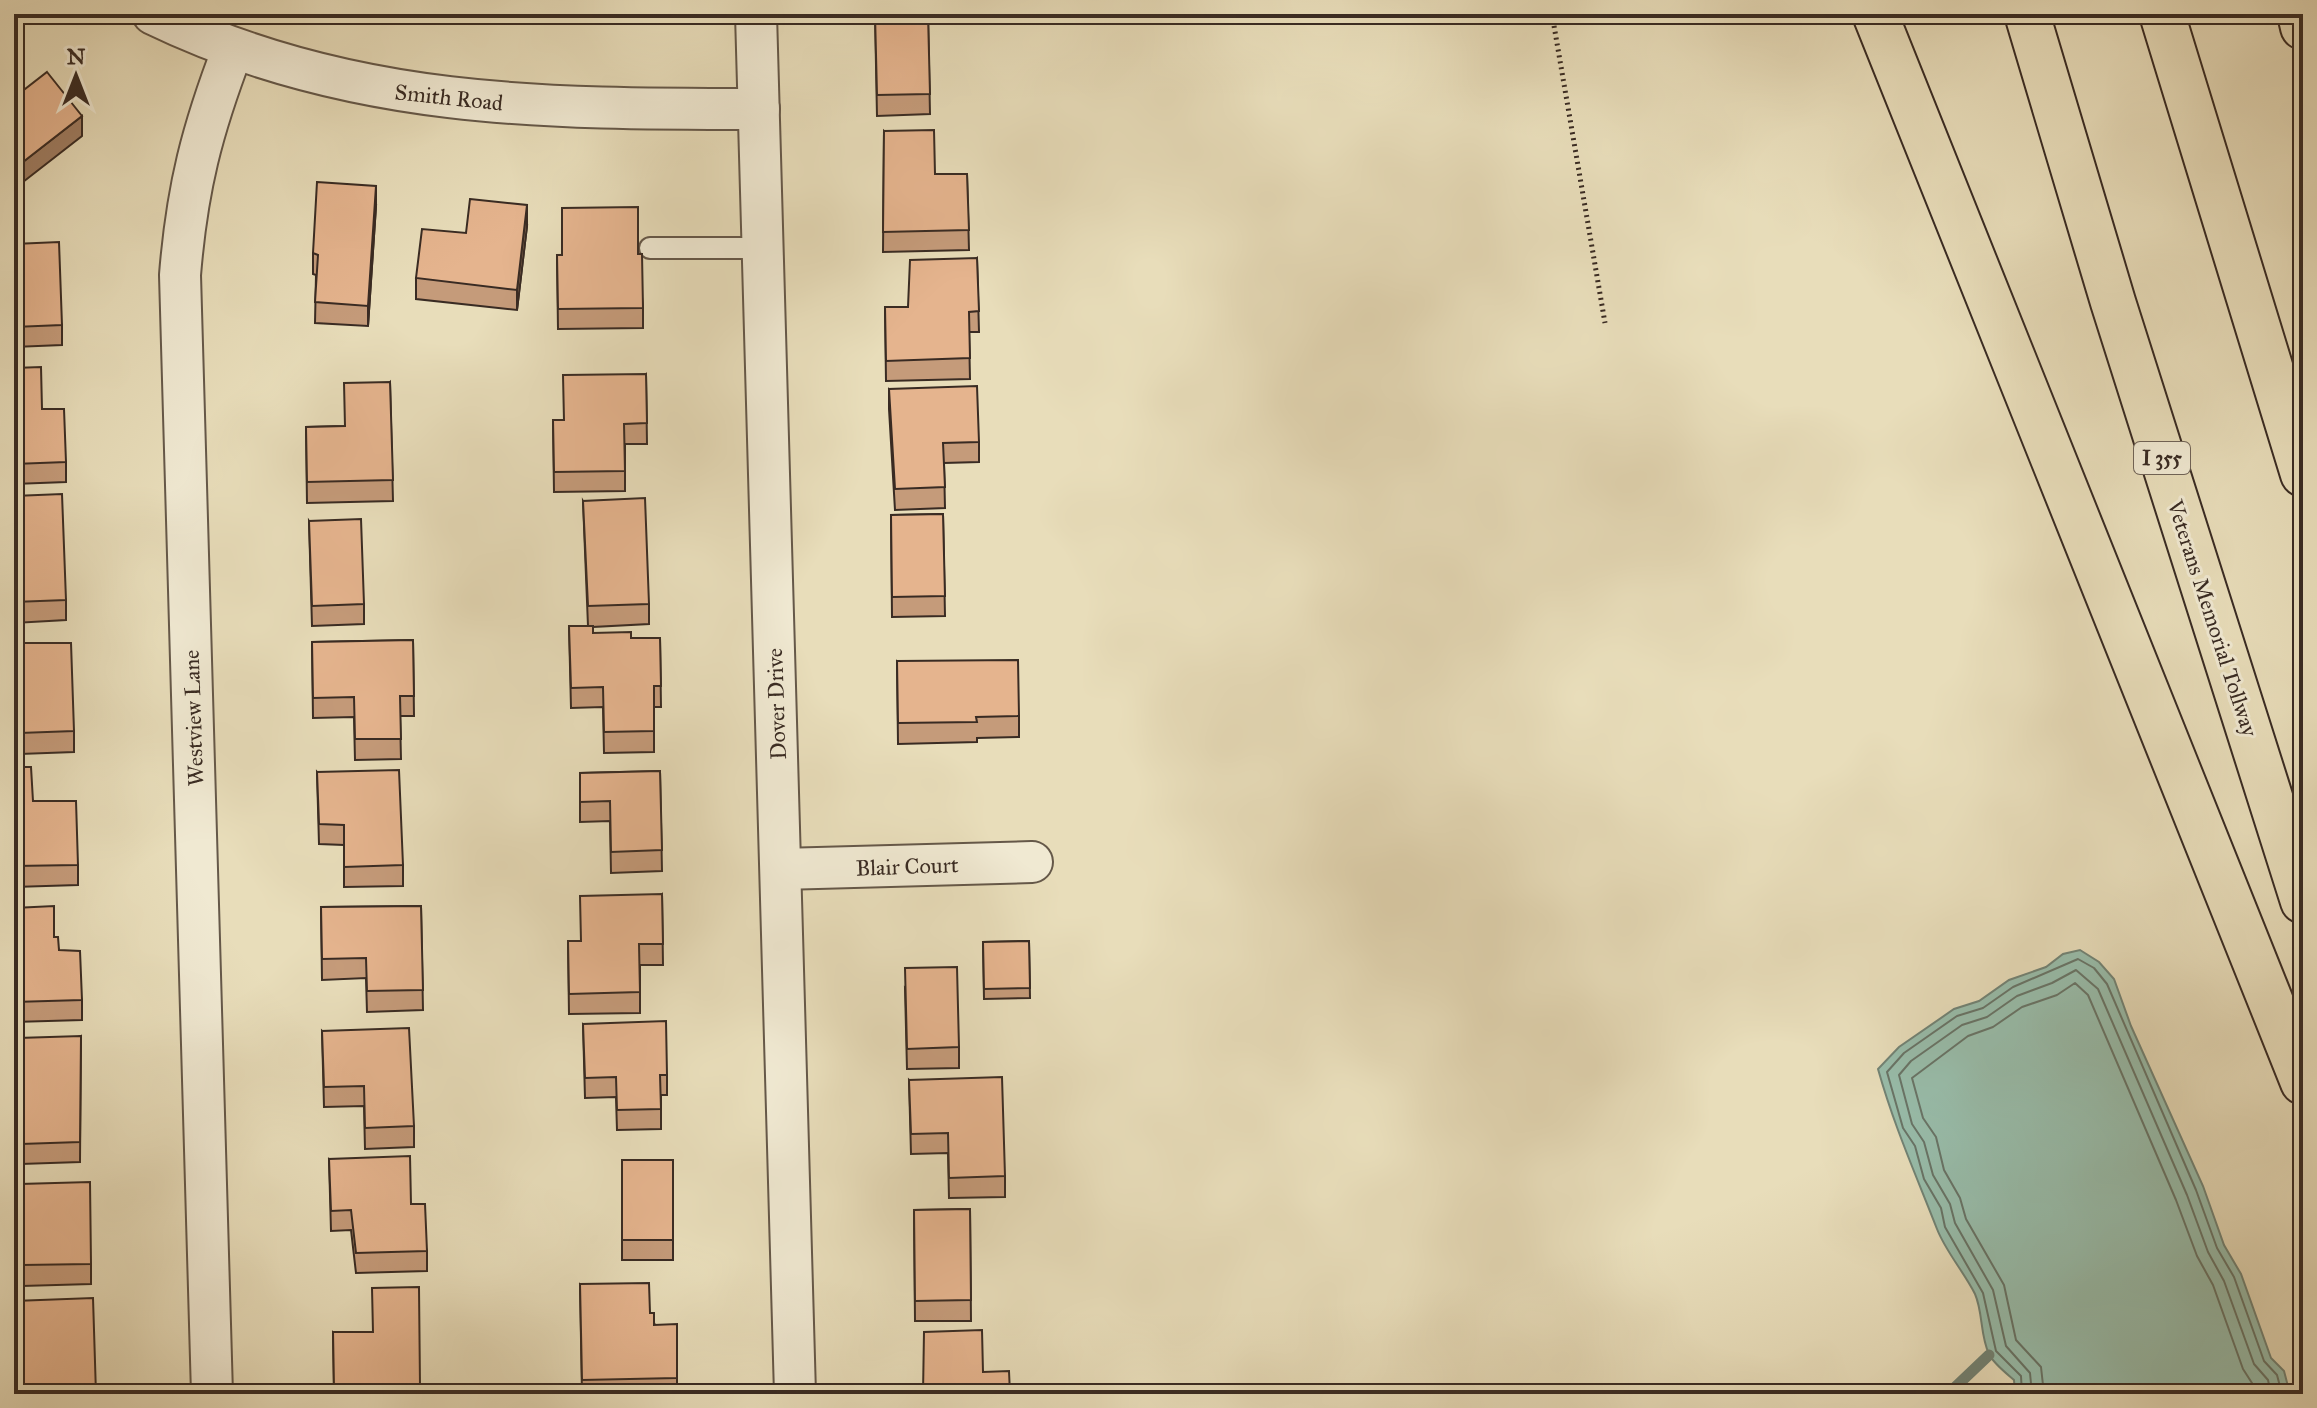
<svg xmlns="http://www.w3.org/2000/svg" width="2317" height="1408" font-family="'IM FELL Great Primer',serif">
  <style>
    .water { fill: #98bdab; stroke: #728375; stroke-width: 2 }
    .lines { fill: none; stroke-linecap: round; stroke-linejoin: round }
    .shore { stroke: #687467; stroke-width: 2 }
    .stream { stroke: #728375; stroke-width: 11 }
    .service-casing { stroke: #655849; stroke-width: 24 }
    .minor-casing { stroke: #655849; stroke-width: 44 }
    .motorway-casing { stroke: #392b23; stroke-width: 48 }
    .path { stroke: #392b23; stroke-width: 5; stroke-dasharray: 2 4; stroke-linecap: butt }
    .service { stroke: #f0e9d2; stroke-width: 20 }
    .minor { stroke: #f0e9d2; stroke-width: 40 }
    .motorway { stroke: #e8ddba; stroke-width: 44 }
    .wall { fill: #c59b7a; stroke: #392b23; stroke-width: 2 }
    .shaded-wall { fill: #a07e63; stroke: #392b23; stroke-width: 2 }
    .building { fill: #e5b48e; stroke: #392b23; stroke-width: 2 }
    .labels { text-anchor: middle; stroke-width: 6; stroke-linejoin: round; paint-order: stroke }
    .shield { fill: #f0e9d2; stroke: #706458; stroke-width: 2 }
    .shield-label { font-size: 20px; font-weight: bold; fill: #392b23 }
    .street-label { font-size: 22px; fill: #392b23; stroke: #f0e9d2 }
  </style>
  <rect width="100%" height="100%" fill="#e8ddba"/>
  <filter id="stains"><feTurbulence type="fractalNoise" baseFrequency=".0025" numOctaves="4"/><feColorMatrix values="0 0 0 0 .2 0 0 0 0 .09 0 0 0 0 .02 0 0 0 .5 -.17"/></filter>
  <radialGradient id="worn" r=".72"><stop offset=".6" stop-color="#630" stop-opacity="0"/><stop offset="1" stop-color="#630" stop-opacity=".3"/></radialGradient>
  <!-- water -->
  <path class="water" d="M2080,950L2099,962L2114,979L2131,1026L2203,1186L2224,1245L2241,1274L2271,1358L2284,1371L2290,1394H2015L2014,1380C2006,1373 1993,1363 1989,1354C1980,1335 1983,1312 1975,1294C1964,1272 1946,1252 1937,1229C1916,1175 1894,1126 1878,1069L1899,1047L1954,1009L1979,1001L2009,980L2046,967L2063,954Z"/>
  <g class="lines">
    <!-- shore -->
    <g class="shore">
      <polyline points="2022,1394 2021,1376 1996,1351 1983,1293 1945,1227 1941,1208 1924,1179 1915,1146 1903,1128 1887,1072 1904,1053 1957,1016 1983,1008 2013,987 2078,959 2094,968 2107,984 2196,1190 2217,1248 2234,1277 2264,1361 2277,1375 2282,1394"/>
      <polyline points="2032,1394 2030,1373 2006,1346 1993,1290 1955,1223 1950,1204 1933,1175 1924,1142 1912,1124 1899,1075 1911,1061 1962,1025 1987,1017 2017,996 2052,983 2076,970 2098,989 2187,1195 2208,1252 2224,1281 2254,1364 2268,1380 2271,1394"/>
      <polyline points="2044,1394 2041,1367 2016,1340 2004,1285 1966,1219 1960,1198 1944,1170 1936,1137 1923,1118 1912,1078 1968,1036 1993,1027 2022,1007 2057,995 2075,983 2088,995 2176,1200 2197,1256 2213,1285 2243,1369 2259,1394"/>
    </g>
    <!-- stream -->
    <polyline class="stream" points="1948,1394 1989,1355"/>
    <!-- service casing -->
    <g class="service-casing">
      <polyline id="service" points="650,248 763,248"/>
    </g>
    <!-- minor casing -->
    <g class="minor-casing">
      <g id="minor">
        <path d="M153,14C349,109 546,109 759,109"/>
        <polyline points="756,14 795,1394"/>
        <polyline points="781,869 1032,862"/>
        <path d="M212,1394L180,275C187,188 202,130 233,49"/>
      </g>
    </g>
    <!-- motorway casing -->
    <g class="motorway-casing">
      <g id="motorway">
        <polyline points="1875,14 2303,1082"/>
        <polyline points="2027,14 2113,302 2303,901"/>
        <polyline points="2162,14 2303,474"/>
        <polyline points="2300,14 2303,27"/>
      </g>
    </g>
    <!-- path -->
    <polyline class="path" points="1552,14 1605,323"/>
    <!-- service -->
    <use href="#service" class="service"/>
    <!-- minor -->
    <use href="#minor" class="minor"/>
    <!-- motorway -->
    <use href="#motorway" class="motorway"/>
  </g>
  <!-- wall -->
  <g class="wall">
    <polygon points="875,14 928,14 930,114 877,116"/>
    <polygon points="884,131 935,174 967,174 969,250 883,252"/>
    <polygon points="376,206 368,326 315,323 316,275 313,274 313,253"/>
    <polygon points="527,226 517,310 416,299 416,278"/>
    <polygon points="14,244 62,325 62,345 14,347"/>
    <polygon points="638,254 643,308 643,328 558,329 557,255"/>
    <polygon points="977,258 979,332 969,332 970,379 886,381 885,307 908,307"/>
    <polygon points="14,368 42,409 66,462 66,482 14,484"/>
    <polygon points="646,374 647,444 625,444 625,491 554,492 553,420 564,420"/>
    <polygon points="390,382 393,501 307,503 306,427 345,426"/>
    <polygon points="889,389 979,442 979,462 944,463 945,508 895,510 889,409"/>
    <polygon points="14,496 66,600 66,620 14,623"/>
    <polygon points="583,501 649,604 649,624 593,627 593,633 631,638 660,638 661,707 654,707 654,752 604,753 603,707 571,708 569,626 588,626"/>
    <polygon points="943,514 945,616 892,617 891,515"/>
    <polygon points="309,521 364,604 364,624 312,626"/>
    <polygon points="413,640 414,716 400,716 401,759 355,760 354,717 313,718 312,642"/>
    <polygon points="20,643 74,731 74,752 20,754"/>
    <polygon points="897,661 1019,716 1019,737 977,738 977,742 898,744"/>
    <polygon points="14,767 33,801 78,865 78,885 14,887"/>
    <polygon points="660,771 662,871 611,873 610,821 580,822 580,773"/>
    <polygon points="317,772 403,865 403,886 344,887 344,845 319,844"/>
    <polygon points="662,894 663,965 640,965 640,1013 569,1014 568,941 580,941"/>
    <polygon points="421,906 423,1010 367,1012 366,978 322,980 321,907"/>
    <polygon points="14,908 54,937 59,950 82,1000 82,1020 14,1022"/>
    <polygon points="1029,941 1030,998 984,999 983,942"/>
    <polygon points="905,988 959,1047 959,1068 907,1069"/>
    <polygon points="583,1024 667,1075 667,1095 661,1095 661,1129 617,1130 616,1097 585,1098"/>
    <polygon points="322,1031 414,1126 414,1147 365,1149 364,1106 324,1107"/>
    <polygon points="81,1036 80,1162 21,1164 18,1058"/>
    <polygon points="909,1080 1005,1176 1005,1197 949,1198 948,1153 911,1154"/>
    <polygon points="329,1159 411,1204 427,1251 427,1271 356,1273 351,1230 331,1231"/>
    <rect x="622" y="1160" width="51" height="100"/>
    <polygon points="20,1184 91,1264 91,1284 22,1286"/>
    <polygon points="970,1209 971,1321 915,1321 914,1210"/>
    <polygon points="580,1284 650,1313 677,1378 677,1394 582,1394"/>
    <polygon points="333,1332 420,1386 420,1394 334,1394"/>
  </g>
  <!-- shaded-wall -->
  <g class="shaded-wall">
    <polygon points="82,116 82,136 14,189 14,169"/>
    <polygon points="376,186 376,206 368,326 368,306"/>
    <polygon points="527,205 527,226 517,310 517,290"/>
  </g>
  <!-- building -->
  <g class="building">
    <polygon points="875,14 928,14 930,94 877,95"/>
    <polygon points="47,72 82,116 14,169 14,93 16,96"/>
    <polygon points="934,130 935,174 967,174 969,230 883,232 884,131"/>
    <polygon points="317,182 376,186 368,306 315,302 318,255 313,253"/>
    <polygon points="470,199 527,205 517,290 416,278 422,229 466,233"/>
    <polygon points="638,207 638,254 642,254 643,308 558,309 557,255 562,255 562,208"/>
    <polygon points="59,242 62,325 14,327 14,244"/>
    <polygon points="977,258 979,311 969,312 970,358 886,361 885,307 908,307 910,260"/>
    <polygon points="41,367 42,409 64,409 66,462 14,464 14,368"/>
    <polygon points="646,374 647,423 624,424 625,471 554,472 553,420 564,420 563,375"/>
    <polygon points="390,382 393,480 307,482 306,427 345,426 344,383"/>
    <polygon points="977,386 979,442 943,443 945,487 895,489 889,389"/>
    <polygon points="62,494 66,600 14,602 14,496"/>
    <polygon points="645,498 649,604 588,606 583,501"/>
    <polygon points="943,514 945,596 892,597 891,515"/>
    <polygon points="361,519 364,604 312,606 309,521"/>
    <polygon points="569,626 593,626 593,633 631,632 631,638 660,638 661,686 654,686 654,731 604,732 603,687 571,688"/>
    <polygon points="413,640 414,696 400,696 401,739 355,739 354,697 313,698 312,642"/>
    <polygon points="20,643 71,643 74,731 20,733"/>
    <polygon points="1018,660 1019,716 976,717 977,722 898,723 897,661"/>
    <polygon points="14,767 31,767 33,801 76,801 78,865 14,866"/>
    <polygon points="399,770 403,865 344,867 344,825 319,824 317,772"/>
    <polygon points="660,771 662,850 611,852 610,801 580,802 580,773"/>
    <polygon points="662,894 663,944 639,944 640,992 569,994 568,941 581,941 580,896"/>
    <polygon points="54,906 54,937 58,937 59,950 80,951 82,1000 14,1002 14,908"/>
    <polygon points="421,906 423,990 367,991 366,958 322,959 321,907"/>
    <polygon points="1029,941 1030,988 984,989 983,942"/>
    <polygon points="957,967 959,1047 907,1049 905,968"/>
    <polygon points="666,1021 667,1075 660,1075 661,1109 617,1110 616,1077 585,1078 583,1024"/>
    <polygon points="409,1028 414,1126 365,1128 364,1086 324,1087 322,1031"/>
    <polygon points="81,1036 80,1142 21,1144 18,1038"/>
    <polygon points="1002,1077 1005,1176 949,1178 948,1133 911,1134 909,1080"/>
    <polygon points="410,1156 411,1204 425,1204 427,1251 356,1253 351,1210 331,1211 329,1159"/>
    <rect x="622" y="1160" width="51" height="80"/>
    <polygon points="90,1182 91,1264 22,1265 20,1184"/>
    <polygon points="970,1209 971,1300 915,1301 914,1210"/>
    <polygon points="649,1283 650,1313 654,1313 654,1325 677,1324 677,1378 582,1380 580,1284"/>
    <polygon points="419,1287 420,1386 334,1388 333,1332 373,1332 372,1288"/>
    <polygon points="93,1298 96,1394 14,1394 14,1301"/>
    <polygon points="982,1330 983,1372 1009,1371 1010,1394 923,1394 924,1332"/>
  </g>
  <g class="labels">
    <!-- shield labels -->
    <rect class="shield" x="2134" y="442" width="56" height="32" rx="6"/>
    <g class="shield-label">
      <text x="2162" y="465">I 355</text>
    </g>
    <!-- street labels -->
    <g class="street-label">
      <text transform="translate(449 97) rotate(6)" y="8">Smith Road</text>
      <text transform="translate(2213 618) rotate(72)" y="8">Veterans Memorial Tollway</text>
      <text transform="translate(776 704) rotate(-92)" y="8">Dover Drive</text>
      <text transform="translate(193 718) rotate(-92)" y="8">Westview Lane</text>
      <text transform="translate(907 866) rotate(-2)" y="8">Blair Court</text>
    </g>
  </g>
  <!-- margin -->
  <rect width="2317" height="1408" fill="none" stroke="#e8ddba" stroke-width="48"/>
  <rect x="16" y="16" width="2285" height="1376" fill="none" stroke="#392b23" stroke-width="4"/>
  <rect x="24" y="24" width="2269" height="1360" fill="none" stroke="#392b23" stroke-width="2"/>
  <!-- north arrow -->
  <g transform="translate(76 76)" stroke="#f0e9d2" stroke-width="6" paint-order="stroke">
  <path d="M0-6L14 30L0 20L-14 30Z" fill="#392b23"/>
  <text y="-12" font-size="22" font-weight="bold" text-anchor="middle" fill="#392b23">N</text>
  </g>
  <rect width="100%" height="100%" filter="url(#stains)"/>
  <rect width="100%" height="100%" fill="url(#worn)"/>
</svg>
